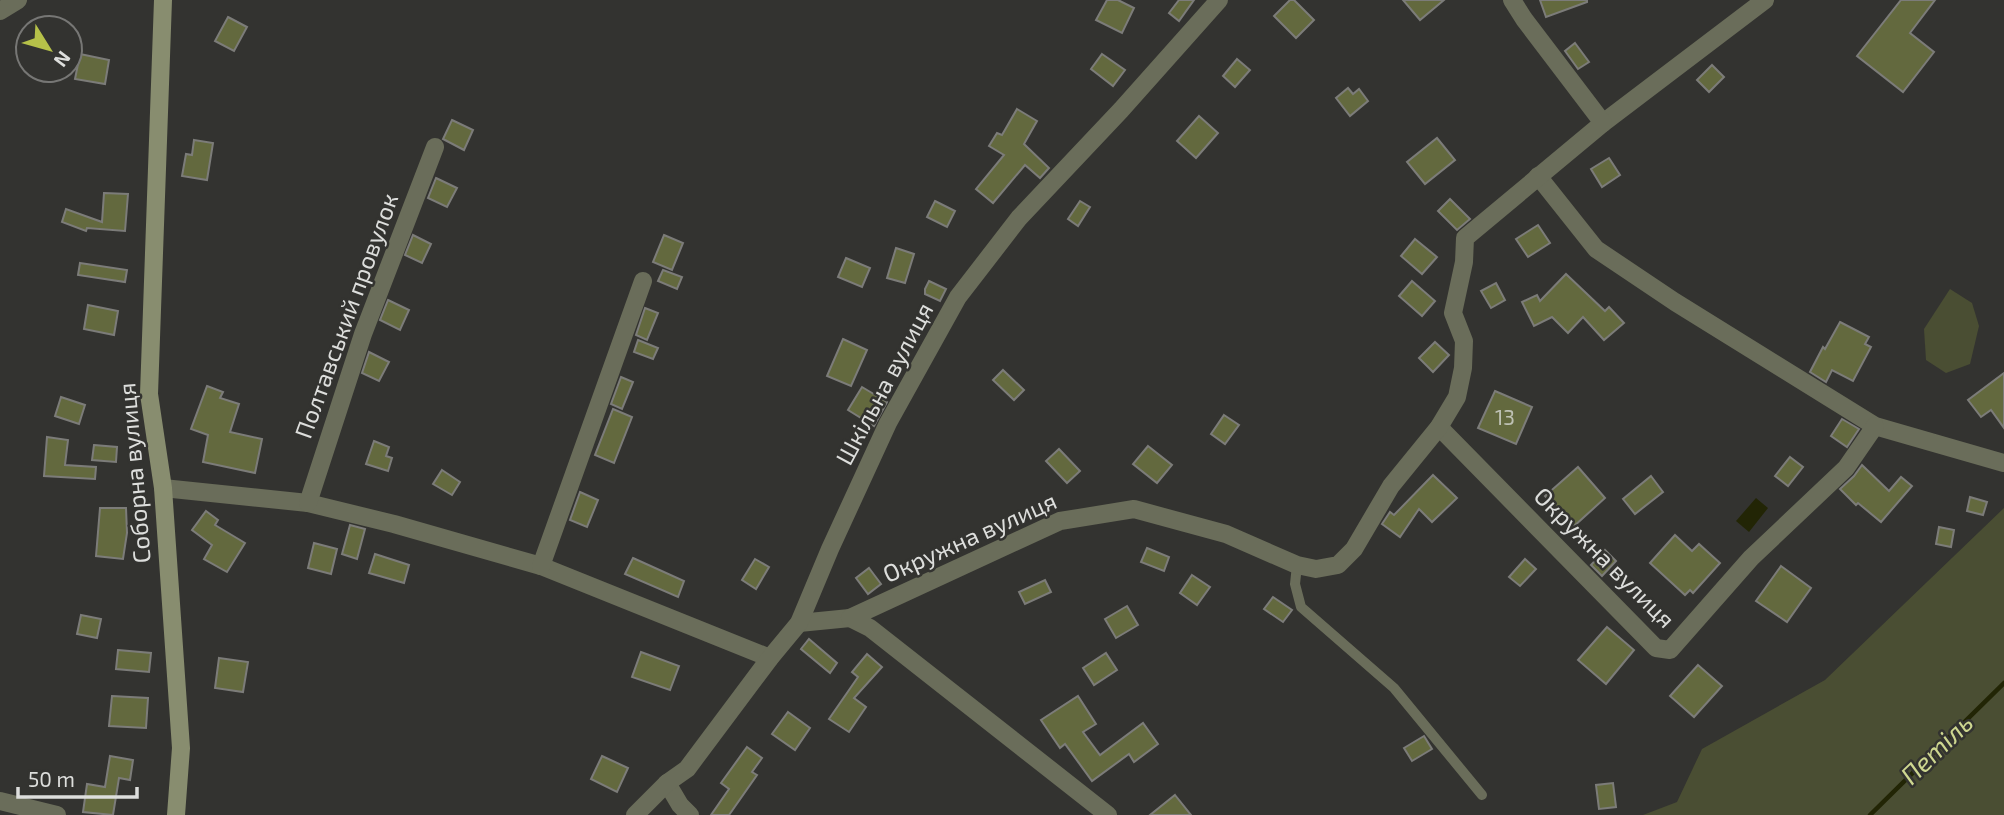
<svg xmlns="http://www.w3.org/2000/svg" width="2004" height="815" font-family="'Exo 2',sans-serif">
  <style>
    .green { fill: #4a4e33 }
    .water { fill: #222505 }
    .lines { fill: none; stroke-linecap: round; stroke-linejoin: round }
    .stream { stroke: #222505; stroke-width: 4.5 }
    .building { fill: #63693e; stroke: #7c7c79; stroke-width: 2 }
    .lane { stroke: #6a6d5a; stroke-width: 10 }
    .street { stroke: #6a6d5a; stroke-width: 18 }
    .secondary { stroke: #888d6f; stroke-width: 18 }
    .labels { text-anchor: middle; stroke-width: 5; stroke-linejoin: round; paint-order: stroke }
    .number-label { font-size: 21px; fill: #bec1b4 }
    .street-label { font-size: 24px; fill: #dddedc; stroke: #333330 }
    .water-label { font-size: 26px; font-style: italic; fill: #ced790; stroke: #333330 }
  </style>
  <rect width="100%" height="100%" fill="#333330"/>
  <!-- green -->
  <g class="green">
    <polygon points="1950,289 1972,303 1979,326 1970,364 1946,373 1926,360 1924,329"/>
    <polygon points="2004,508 2004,815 1643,815 1677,802 1702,749 1825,680"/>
  </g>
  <!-- water -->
  <polygon class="water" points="1756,498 1768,508 1749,532 1736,521"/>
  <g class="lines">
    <!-- stream -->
    <polyline class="stream" points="1870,815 2004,683"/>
  </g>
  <!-- building -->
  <g class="building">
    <polygon points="1107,0 1118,0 1134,8 1122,33 1096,20"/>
    <polygon points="1179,0 1194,0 1179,21 1169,13"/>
    <polygon points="1290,0 1294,0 1314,20 1296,38 1274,16"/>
    <polygon points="1403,0 1444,0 1420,20"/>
    <polygon points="1540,0 1587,0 1587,2 1546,17"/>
    <polygon points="1901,0 1935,0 1910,33 1934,52 1903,92 1857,56"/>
    <polygon points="228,17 247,27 234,51 215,41"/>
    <polygon points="1575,43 1589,62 1578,69 1565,51"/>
    <polygon points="80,54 109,60 105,84 75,79"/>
    <polygon points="1102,54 1125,70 1113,86 1091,69"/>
    <polygon points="1237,59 1250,70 1235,87 1223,76"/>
    <polygon points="1712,65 1724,77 1709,92 1697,80"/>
    <polygon points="1348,88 1353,94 1359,89 1368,101 1350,116 1336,98"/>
    <polygon points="1017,109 1037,121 1024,144 1049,168 1040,178 1025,165 993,203 976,189 1004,155 989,146 997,133 1002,135"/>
    <polygon points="1199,116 1218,133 1196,158 1177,141"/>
    <polygon points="452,120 473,130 464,150 443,139"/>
    <polygon points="1437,138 1455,160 1425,184 1407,162"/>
    <polygon points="194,140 213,143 207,180 182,176 186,154 192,155"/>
    <polygon points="1609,158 1620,175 1602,187 1591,169"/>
    <polygon points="436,178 457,188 447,207 428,198"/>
    <polygon points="104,193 128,194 125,231 87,228 86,231 62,222 66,209 102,222"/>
    <polygon points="1450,199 1470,219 1457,230 1438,211"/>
    <polygon points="935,201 955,211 947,227 927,217"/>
    <polygon points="1080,201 1090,207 1078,226 1068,219"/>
    <polygon points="1538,225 1550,243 1528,257 1516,239"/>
    <polygon points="413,235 431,244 422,263 405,255"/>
    <polygon points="664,235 683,243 672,270 653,262"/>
    <polygon points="1415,239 1437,257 1422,274 1401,256"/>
    <polygon points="896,248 914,254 905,283 887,278"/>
    <polygon points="846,258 870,268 862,287 838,277"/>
    <polygon points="80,263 127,270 125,282 78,275"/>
    <polygon points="663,270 682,277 677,289 658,281"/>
    <polygon points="1566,274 1605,311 1609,307 1624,323 1604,340 1583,317 1568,333 1552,317 1534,326 1522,302 1537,295 1540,301"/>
    <polygon points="929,281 946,289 940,301 925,294 925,289"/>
    <polygon points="1412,281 1435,301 1422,316 1399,296"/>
    <polygon points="1496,283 1505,300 1491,308 1481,291"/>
    <polygon points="388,300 409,310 400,330 380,320"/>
    <polygon points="88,305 118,311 114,335 84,329"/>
    <polygon points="645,308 658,313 647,340 636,335"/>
    <polygon points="1840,322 1869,337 1865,344 1871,347 1853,381 1832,370 1826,382 1810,372 1823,347 1825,349"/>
    <polygon points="843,339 867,350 851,386 827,376"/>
    <polygon points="638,340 658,348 653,359 634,352"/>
    <polygon points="1435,342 1449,355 1433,372 1419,358"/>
    <polygon points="369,352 389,362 379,381 362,373"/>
    <polygon points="1003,370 1024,390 1014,400 993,380"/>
    <polygon points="2004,373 2004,428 1991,410 1981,417 1968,400"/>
    <polygon points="621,377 633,382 622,409 611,404"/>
    <polygon points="207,386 223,392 220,398 239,404 230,432 262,439 255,473 203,462 208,435 191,429"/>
    <polygon points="862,387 887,402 874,426 848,410"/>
    <polygon points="1495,391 1532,407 1516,444 1478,428"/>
    <polygon points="61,397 85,405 79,424 55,416"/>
    <polygon points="613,409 632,417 614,463 595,455"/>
    <polygon points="1224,415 1239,425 1225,444 1211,434"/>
    <polygon points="1842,419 1859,429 1847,447 1831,436"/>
    <polygon points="47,437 68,440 65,465 96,467 95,479 44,476"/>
    <polygon points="374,441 389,447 386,456 392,458 388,471 366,464"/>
    <polygon points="94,445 117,447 116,462 92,460"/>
    <polygon points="1148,446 1172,465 1157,483 1133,464"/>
    <polygon points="1059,449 1080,471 1067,483 1046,461"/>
    <polygon points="1790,457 1803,467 1788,486 1775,476"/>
    <polygon points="1862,465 1889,491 1901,477 1912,486 1881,522 1858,503 1856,505 1840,489 1854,476"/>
    <polygon points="1578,467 1605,498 1573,527 1545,496"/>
    <polygon points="442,470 460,482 452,495 433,484"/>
    <polygon points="1433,475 1457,498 1432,522 1419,509 1400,537 1382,524 1390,512 1394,515"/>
    <polygon points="1651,476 1663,492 1635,514 1623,499"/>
    <polygon points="580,492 598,500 587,527 570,520"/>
    <polygon points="1970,497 1987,502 1983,515 1967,511"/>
    <polygon points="100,508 126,508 127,533 123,559 96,556"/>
    <polygon points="206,511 218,520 215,525 245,543 227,572 204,559 212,545 192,530"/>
    <polygon points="350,525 365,529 357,559 342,554"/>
    <polygon points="1939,527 1954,530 1951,547 1936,544"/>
    <polygon points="1675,535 1692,551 1699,544 1720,563 1693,593 1690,590 1685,595 1650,563"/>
    <polygon points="314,543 337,549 331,574 308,568"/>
    <polygon points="1147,548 1169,557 1164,571 1141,562"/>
    <polygon points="1605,550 1616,561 1602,576 1591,565"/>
    <polygon points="375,554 409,565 404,583 369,573"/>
    <polygon points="633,558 684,581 678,597 625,574"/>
    <polygon points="755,559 769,567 756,589 742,580"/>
    <polygon points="1525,559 1536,569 1520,586 1509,577"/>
    <polygon points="1781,566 1811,588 1787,622 1756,601"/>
    <polygon points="869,568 881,584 868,594 856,578"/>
    <polygon points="1192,575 1210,587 1197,605 1180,593"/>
    <polygon points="1045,580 1051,592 1025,604 1019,592"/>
    <polygon points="1273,597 1292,610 1283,622 1264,609"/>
    <polygon points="1127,606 1138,625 1116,638 1105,619"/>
    <polygon points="81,615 101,619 97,638 77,634"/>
    <polygon points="1607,627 1634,650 1606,684 1578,660"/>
    <polygon points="809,639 837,663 830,673 801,649"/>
    <polygon points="118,650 151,653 149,672 116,669"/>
    <polygon points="641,652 679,666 670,690 632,677"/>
    <polygon points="1106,653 1117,670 1094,685 1083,668"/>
    <polygon points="867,654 882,667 854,698 866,707 849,732 829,719 858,677 852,672"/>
    <polygon points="219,658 248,662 243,692 215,688"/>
    <polygon points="1698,665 1722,686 1694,717 1670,696"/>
    <polygon points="112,696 148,698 146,728 109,726"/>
    <polygon points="1078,696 1096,724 1083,732 1100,755 1143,723 1158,744 1134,762 1129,754 1092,781 1065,744 1060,748 1041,720"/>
    <polygon points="788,712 810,728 795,750 772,734"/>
    <polygon points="1424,736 1432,749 1412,761 1404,748"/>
    <polygon points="747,747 762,758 752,772 757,775 729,815 711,815 729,789 721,783"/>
    <polygon points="110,756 133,760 130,780 119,778 113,815 83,812 87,784 105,787"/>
    <polygon points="602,756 628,768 617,792 591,779"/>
    <polygon points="1613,783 1616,807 1599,809 1596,785"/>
    <polygon points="1175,795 1191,815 1150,815"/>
  </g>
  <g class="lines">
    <!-- lane -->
    <polyline class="lane" points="1297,565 1295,584 1301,607 1394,688 1482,795"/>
    <!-- street -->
    <g class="street">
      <polyline points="0,11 18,0"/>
      <polyline points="1603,123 1765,0"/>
      <polyline points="1538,176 1596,249 1675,302 1875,426 2004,463"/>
      <polyline points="1439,427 1656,648 1670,650 1751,558 1846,468 1875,426"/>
      <polyline points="163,488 308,503 394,524 541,566 770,658"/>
      <polyline points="308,503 363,334 435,147"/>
      <polyline points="541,566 643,281"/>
      <polyline points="799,623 850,618"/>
      <polyline points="667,783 680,805 690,815"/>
      <polyline points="0,801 57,815"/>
      <polyline points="635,815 667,783 687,769 770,658 799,623 830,549 888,423 958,297 1019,218 1121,110 1219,0"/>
      <polyline points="1108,815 870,628 850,618 1060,521 1134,509 1226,534 1297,565 1316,569 1338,565 1354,549 1391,486 1439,427 1457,397 1463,368 1464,341 1453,313 1464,262 1465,238 1603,123 1524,19 1512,0"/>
    </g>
    <!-- secondary -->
    <polyline class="secondary" points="163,0 149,394 163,488 181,748 176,815"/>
  </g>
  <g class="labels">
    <!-- number labels -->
    <g class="number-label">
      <text x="1505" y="425">13</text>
    </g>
    <!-- street labels -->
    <g class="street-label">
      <text transform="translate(347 316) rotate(-70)" y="8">Полтавський провулок</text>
      <text transform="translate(885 384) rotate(-62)" y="8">Шкільна вулиця</text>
      <text transform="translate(135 473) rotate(-95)" y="8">Соборна вулиця</text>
      <text transform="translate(970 538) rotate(-24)" y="8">Окружна вулиця</text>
      <text transform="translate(1604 558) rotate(45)" y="8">Окружна вулиця</text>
    </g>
    <!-- water labels -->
    <g class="water-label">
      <text transform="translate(1937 749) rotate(-44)" y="9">Петіль</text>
    </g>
  </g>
  <!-- north arrow -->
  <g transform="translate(49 49) rotate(127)"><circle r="33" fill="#333330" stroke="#777775" stroke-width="2"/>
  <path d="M0-5L12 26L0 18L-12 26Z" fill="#b6c149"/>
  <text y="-10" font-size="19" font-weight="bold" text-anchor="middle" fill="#dddedc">N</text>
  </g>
  <!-- scale -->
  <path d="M18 787v10h119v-10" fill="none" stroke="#dddedc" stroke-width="3.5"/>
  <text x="28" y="787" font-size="21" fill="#dddedc" stroke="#333330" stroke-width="5" paint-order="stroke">50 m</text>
</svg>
